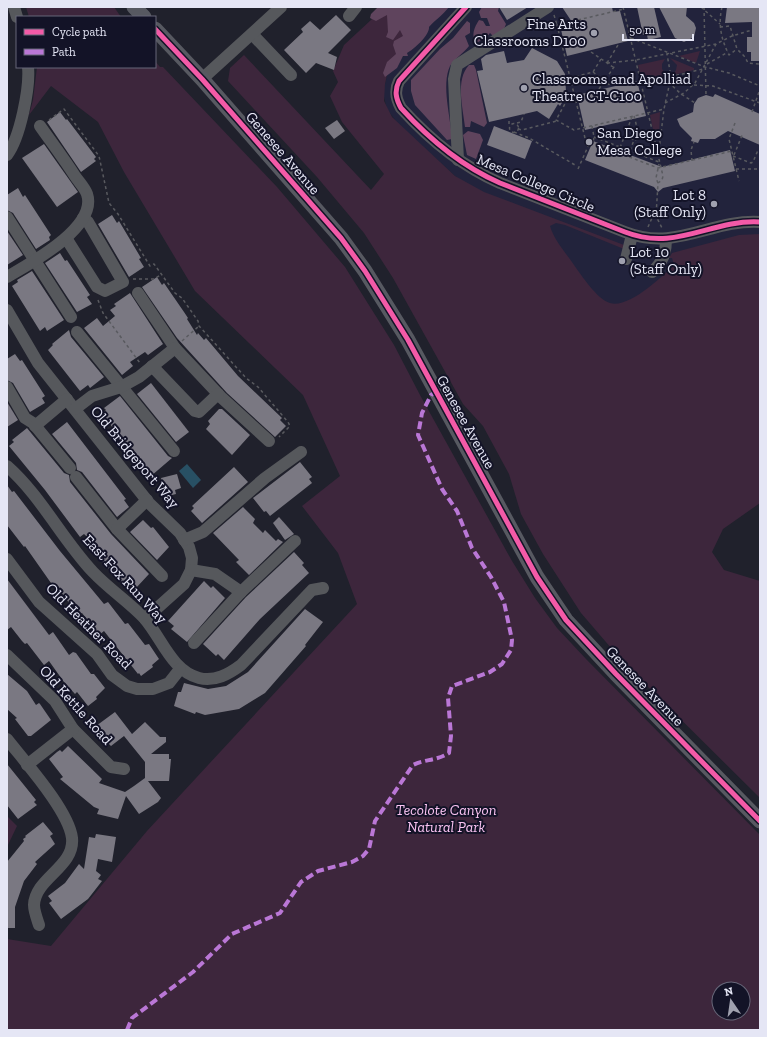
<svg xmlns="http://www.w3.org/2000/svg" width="767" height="1037" font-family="'Zilla Slab',serif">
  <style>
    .built { fill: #22233c }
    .green { fill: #3d263c; fill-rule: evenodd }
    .forest { fill: #5f445d }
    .water { fill: #285064 }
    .building { fill: #7a7882 }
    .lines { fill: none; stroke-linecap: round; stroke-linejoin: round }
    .path { stroke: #595a5f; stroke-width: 1.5; stroke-dasharray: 3 3; stroke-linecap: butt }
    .minor { stroke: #56585c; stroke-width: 12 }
    .major { stroke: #575961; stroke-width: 15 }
    .quiet { stroke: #ba77d6; stroke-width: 4; stroke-dasharray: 8 4; stroke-linecap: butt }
    .cycleway-casing { stroke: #131327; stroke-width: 8 }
    .cycleway { stroke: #f35aa7; stroke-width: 5 }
    .poi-dot { fill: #a0a1af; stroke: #131327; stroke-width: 1.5 }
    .labels { text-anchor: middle; stroke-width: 4; stroke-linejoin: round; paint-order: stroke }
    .poi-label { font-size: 15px; fill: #e5e6f5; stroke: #131327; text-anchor: start }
    .street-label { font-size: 15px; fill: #e5e6f5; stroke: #131327 }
    .park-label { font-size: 15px; font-style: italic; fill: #fac3f2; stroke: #131327 }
  </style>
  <rect width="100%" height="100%" fill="#20212c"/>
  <!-- built -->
  <polygon class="built" points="446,7 760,7 760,239 671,277 626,307 611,308 455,176 398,124 387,109 383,93 387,75"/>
  <!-- green -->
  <g class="green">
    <polygon points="26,7 114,7 121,17 29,17"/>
    <path d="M385,7H416L410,47L387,75L385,84L384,101L392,117L455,176L484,192L624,245V249L565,225L556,223L550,226C554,240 566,253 574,265C582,276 597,299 610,303C628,309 662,277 674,265L672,258H669L672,253L739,235L760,234V503L723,529L712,552L724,570L760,581V798L624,663L581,613L543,554L521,514L509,474L483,426L463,404L393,278L364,233L317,177L228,81L230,68L244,55L371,190L384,174L342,122L330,96L338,82L333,71L344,45Z"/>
    <polygon points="700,51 696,63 679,56"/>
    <polygon points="670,58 694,68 694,70 673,75 676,70 677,65"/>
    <polygon points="665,59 662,64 662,69 668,76 642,82 638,65"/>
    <path d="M155,61L160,67H163L277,187L345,267L394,345L420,395L512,561L535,598L557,628L586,659L760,835V1030H7V939L51,946L147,831L357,604L338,553L302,506L340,476L303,395L195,291L124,172L98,122L51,86L29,115L33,100L37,67H155ZM719,989H743V1013H719Z"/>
    <polygon points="660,112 659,139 655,139 650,115"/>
    <polygon points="7,816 17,826 7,847"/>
  </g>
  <!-- forest -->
  <g class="forest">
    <path d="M378,7H449C443,15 435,20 429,27C430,35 413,50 407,53L408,56H403L397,68L385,77L383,73L387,62L396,54L393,45L394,41L403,36L400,30L393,40L386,37L388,32L387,15L376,21L370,18L371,14Z"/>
    <path d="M482,7H499L498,11L506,24L504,29L493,36L490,33L486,38L476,43C471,35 474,28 479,20L483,21L486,26H490L487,18H481L479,12Z"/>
    <path d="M467,21L470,23V33L465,36L469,46C464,53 454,59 450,66C441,85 451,118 452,139L447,140L415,105L411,91V80L440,49L453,38Z"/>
    <path d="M469,65H474L476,70L487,123L484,127L471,121L470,127H465C463,107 455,80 469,65Z"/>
    <polygon points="468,131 480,134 483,140 476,159 467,155 463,135"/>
  </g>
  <!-- water -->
  <polygon class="water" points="187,464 201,480 193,488 179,471"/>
  <!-- building -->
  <g class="building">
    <polygon points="499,7 528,7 507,20"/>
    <polygon points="562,7 612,7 613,12 620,11 628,41 567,56 560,25 572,22"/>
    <polygon points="637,7 654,7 661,37 648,40 647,35 643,35"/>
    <polygon points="659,7 687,7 686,16 694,23 696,28 694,37 684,42 675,38"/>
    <polygon points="727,7 760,7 760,61 751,61 751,52 747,52 747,37 752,37 752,22 725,23"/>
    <polygon points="336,15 351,30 328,53 337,57 334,70 316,63 306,73 284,50 303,32 301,29 310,21 320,30"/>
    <polygon points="532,48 557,61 565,74 566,92 563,101 560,106 558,104 549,119 537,111 489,122 477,71 483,70 481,59 486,55 504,51 507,63 524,60"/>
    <polygon points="637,81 646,116 585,130 577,95"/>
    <polygon points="715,94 760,114 760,145 728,131 715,139 700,139 698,143 691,141 692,138 680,126 677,119 693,112 694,104 698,98 706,95 713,97"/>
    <polygon points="60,112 66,120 67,119 96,157 94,159 96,161 81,172 47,122"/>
    <polygon points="337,120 345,131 334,139 325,128"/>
    <polygon points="494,126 532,141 525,159 487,145"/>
    <polygon points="593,141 662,167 730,150 735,171 663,188 658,192 654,187 585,160"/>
    <polygon points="44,144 78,192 57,207 22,158"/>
    <polygon points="18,188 23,197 25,195 51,235 49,237 50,240 36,249 13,213 7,210 7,195"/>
    <polygon points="112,215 117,223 119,221 141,258 139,259 144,267 129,277 98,224"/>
    <polygon points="7,231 23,255 7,265"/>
    <polygon points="60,253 65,261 67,260 90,295 87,297 92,304 77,312 45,263"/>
    <polygon points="32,271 64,320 47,331 45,327 40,331 12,286 18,282 17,280"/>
    <polygon points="157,277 162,285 164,283 184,312 188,318 187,319 197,335 198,333 204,340 206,338 238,376 282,418 280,420 286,426 275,437 227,393 177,338 142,287"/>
    <polygon points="130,293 163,344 148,355 145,352 130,362 133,366 122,375 84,328 97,318 103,326 115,316 110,310 116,306 114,304"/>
    <polygon points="69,330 71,337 104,377 90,388 88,385 80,391 48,350 53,345 52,344"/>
    <polygon points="15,354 20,361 22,360 45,396 42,398 45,403 30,412 13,383 7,380 7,359"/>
    <polygon points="151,383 189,432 176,442 137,394"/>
    <polygon points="120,396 168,456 172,458 151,476 102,414 106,410 104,408"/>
    <polygon points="7,402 18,420 7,427"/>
    <polygon points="219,409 222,409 250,435 232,455 206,429 210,424 208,421"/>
    <polygon points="67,422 126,499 124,500 129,507 117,517 82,472 77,470 76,463 52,434"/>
    <polygon points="27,428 64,473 69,475 70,482 111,534 149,574 136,588 132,585 128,589 92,551 97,546 84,534 80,537 45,490 9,446 14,442 12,440"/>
    <polygon points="300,462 312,477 309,479 312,483 270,516 266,511 264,512 253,498"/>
    <polygon points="234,467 248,482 202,523 191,511 194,508 192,506"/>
    <polygon points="177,474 181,488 175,490 176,494 168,496 167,492 165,493 161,478"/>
    <polygon points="7,485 12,492 14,491 60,551 104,604 108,602 125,624 128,623 145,645 149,644 159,659 152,665 153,667 141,676 139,673 138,674 104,631 99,635 82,613 79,614 76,612 60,591 58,593 25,546 24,547 7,525"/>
    <polygon points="243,507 255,519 253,523 263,533 265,530 276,541 278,539 283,542 249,575 236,562 239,560 213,533"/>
    <polygon points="279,517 294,534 285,540 273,523"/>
    <polygon points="143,520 151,528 153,527 169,547 157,560 130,532"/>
    <polygon points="294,552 304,563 302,565 309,573 260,619 224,660 218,654 216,656 203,644 246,597"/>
    <polygon points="7,579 49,635 53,632 69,655 73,652 76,653 91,674 94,674 105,688 96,697 97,699 88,706 77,692 75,694 64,682 49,661 44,665 27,643 25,644 22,641 11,627 7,630"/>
    <polygon points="204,581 211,588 213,586 225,598 187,642 171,629 174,626 168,621"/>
    <polygon points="305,609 323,622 305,645 306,646 265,693 239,709 205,715 196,712 195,714 174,706 178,692 181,692 184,683 208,689 226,686 248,672"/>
    <polygon points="7,674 27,691 36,705 39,703 40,704 51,720 31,736 28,736 15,719 17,718 7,709"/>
    <polygon points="115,712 132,734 145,722 160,737 166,737 166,742 151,754 169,754 169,759 171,759 169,781 148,781 161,798 158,802 139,814 126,796 118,819 97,814 99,809 94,807 60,779 63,777 49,759 57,752 60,750 62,752 68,746 102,779 99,783 125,792 134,786 145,778 145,762 124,736 111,746 108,743 106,744 104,743 96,730 98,729 96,726"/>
    <polygon points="7,764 36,800 34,802 37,805 18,819 7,805"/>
    <polygon points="43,822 53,834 50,836 55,844 35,862 37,864 24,881 15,907 15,928 7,928 7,862 24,841 23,839 26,837 25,836"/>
    <polygon points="96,834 116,837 112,862 98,859 96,871 101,875 98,879 102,881 88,899 61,919 49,903 52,901 48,896 65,883 79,864 84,869 89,837 95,838"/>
  </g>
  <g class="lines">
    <!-- path -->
    <g class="path">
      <polyline points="623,7 663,176 662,180 658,183 656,216"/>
      <polyline points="701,7 720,24"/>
      <polyline points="704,7 706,95"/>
      <path d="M722,7C718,24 721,39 729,55L737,49"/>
      <polyline points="554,15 557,25"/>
      <polyline points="720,27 730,26 737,49 745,57 748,63 760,64"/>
      <polyline points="631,38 705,67 729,73 760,86"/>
      <polyline points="591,52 613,67"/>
      <polyline points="607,63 636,60 716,44 732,36 752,30"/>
      <polyline points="607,63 618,45"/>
      <polyline points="707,64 728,52"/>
      <polyline points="593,72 611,86"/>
      <polyline points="570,78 593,72 601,59"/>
      <polyline points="664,78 681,94 695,103"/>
      <polyline points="641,84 703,69"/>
      <polyline points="694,85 713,86 760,103"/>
      <polyline points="599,89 616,64"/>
      <polyline points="575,99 566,102 556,120 574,130 664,109"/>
      <polyline points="665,103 684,93 695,83 716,44"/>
      <polyline points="752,112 760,89"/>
      <polyline points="634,116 640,139"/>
      <polyline points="49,120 64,109 99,156 109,203 118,214 150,266 154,264 175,293 182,298 198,321 199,326 210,338 246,378 258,387 288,422 290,426 279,437"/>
      <polyline points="517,123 521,122 524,114"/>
      <polyline points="735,123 729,139 739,181"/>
      <circle cx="514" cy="128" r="4.5"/>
      <polyline points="509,124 509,118"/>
      <polyline points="592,126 594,137 593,143"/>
      <polyline points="518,129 522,130 557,121"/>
      <polyline points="514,132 529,138 575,165 574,167"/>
      <polyline points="625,136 634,140"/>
      <polyline points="594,137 659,162"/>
      <polyline points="590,142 658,168 732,151"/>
      <polyline points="659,150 664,109 671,77 667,54"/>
      <polyline points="618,153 632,117"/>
      <polyline points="734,155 743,133"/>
      <polyline points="628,156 634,140 653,135"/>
      <polyline points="733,156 751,163 753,162 758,150"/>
      <polyline points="692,161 691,150 694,142"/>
      <polyline points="578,169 590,142 585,138 557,25 624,9"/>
      <polyline points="736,169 760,169"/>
      <polyline points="658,183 656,178 659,164"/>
      <polyline points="648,227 652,218 656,216 662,228"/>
      <polyline points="133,279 154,279 162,274"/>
      <polyline points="98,300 103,313 140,363"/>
      <polyline points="182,341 199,326"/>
    </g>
    <!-- minor -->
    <g class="minor">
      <polyline points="14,7 17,17"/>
      <path d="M466,7L399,81C394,91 396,99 401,108C430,140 461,166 500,183L625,232C676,252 711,219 760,222"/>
      <polyline points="349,16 356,7"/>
      <polyline points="252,34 291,75"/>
      <polyline points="202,79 281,7"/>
      <path d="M7,155C20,138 30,88 28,67"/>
      <polyline points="458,160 454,79 457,65 548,7"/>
      <polyline points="7,217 71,317"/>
      <polyline points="66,238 97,287 105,291 123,282 88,222 83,218"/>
      <polyline points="626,259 632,235"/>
      <path d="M652,272C663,262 666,253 666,239"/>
      <path d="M7,277C31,263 98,227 87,194C85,188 79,182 75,176C64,159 52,143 40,126"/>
      <polyline points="138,293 175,348 222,398 269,441"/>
      <polyline points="7,310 38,363 149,503 180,533 189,547 192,558 191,570 184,584 145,619"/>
      <polyline points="77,332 174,451"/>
      <polyline points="152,366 195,411 199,412 218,394"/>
      <polyline points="7,387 25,418 33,423 70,468"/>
      <polyline points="75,409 92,396 121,387 139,377 175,348"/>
      <polyline points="35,426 67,399"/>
      <path d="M7,466C41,496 62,539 93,572C109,589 129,602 145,619C162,639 172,671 199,678C215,682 229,674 241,665L312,590L323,588"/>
      <polyline points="76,477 117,529 162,576"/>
      <polyline points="117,529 147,500"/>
      <polyline points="184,540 203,532 265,478 301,452"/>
      <polyline points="7,559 39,602 97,654 112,675 127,686 137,689 153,689 169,683 180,669"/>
      <polyline points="191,570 215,574 241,592"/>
      <polyline points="194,643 241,592 295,541"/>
      <polyline points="7,655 55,701 73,729 111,767 124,769"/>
      <path d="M7,739C25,762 69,811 72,838C75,867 35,878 34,905C34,911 37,919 39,925"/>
      <polyline points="27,765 73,729"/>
    </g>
    <!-- major -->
    <g class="major">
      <polyline points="134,7 144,17"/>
      <polyline points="155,29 202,79 341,238 365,271 408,340 537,577 566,620 616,674 760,821"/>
    </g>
    <!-- quiet -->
    <path class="quiet" d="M127,1030L132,1018L193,972L232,934L280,913L301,882L318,871L352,862L363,856L369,849L375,821L413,765C425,759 436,761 449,753L451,736L448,698L452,686L490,672L502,664L511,650L512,640L504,602L491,577L472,548L457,511L442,489L418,435L422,413L431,395L436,392"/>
    <!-- cycleway casing -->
    <g class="cycleway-casing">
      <g id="cycleway">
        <path d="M466,7L399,81C394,91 396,99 401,108C430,140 461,166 500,183L625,232C676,252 711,219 760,222"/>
        <polyline points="155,29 202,79 341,238 365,271 408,340 537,577 566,620 616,674 760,821"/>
      </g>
    </g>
    <!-- cycleway -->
    <use href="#cycleway" class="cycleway"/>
  </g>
  <!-- markers -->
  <g class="poi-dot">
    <circle cx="594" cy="33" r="4"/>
    <circle cx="524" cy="88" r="4"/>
    <circle cx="589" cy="142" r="4"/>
    <circle cx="714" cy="204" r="4"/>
    <circle cx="622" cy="261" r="4"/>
  </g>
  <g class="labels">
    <!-- poi labels -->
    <g class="poi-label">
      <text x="586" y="29" text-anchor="end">Fine Arts<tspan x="586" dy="17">Classrooms D100</tspan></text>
      <text x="532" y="84">Classrooms and Apolliad<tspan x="532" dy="17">Theatre CT-C100</tspan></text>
      <text x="597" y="138">San Diego<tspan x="597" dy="17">Mesa College</tspan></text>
      <text x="706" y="200" text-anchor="end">Lot 8<tspan x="706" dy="17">(Staff Only)</tspan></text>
      <text x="630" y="257">Lot 10<tspan x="630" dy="17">(Staff Only)</tspan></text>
    </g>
    <!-- street labels -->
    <g class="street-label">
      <text transform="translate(283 153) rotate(49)" y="5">Genesee Avenue</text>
      <text transform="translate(536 183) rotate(23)" y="5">Mesa College Circle</text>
      <text transform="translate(466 422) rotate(61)" y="5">Genesee Avenue</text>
      <text transform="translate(135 457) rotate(50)" y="5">Old Bridgeport Way</text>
      <text transform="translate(125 579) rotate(47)" y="5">East Fox Run Way</text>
      <text transform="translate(89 626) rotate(45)" y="5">Old Heather Road</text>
      <text transform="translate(645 686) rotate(46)" y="5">Genesee Avenue</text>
      <text transform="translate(76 705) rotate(48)" y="5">Old Kettle Road</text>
    </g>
    <!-- park labels -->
    <g class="park-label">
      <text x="446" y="815">Tecolote Canyon<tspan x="446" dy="17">Natural Park</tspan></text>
    </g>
  </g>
  <!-- border -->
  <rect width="767" height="1037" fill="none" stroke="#e5e6f5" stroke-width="16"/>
  <!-- legend -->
  <rect x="16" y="16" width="140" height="52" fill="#131327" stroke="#676779"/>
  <rect x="24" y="29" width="20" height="6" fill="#f35aa7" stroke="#676779"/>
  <text x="52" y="36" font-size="12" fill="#e5e6f5">Cycle path</text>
  <rect x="24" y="49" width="20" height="6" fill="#ba77d6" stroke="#676779"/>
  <text x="52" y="56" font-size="12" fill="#e5e6f5">Path</text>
  <!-- north arrow -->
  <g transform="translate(731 1001) rotate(347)"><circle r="19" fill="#131327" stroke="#676779"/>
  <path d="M0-3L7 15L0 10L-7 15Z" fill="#a0a1af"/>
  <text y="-6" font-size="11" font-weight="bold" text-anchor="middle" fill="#e5e6f5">N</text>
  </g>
  <!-- scale -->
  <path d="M623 34v6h70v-6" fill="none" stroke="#e5e6f5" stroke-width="2"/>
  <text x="629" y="34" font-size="12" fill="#e5e6f5" stroke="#131327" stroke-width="3" paint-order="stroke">50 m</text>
</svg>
